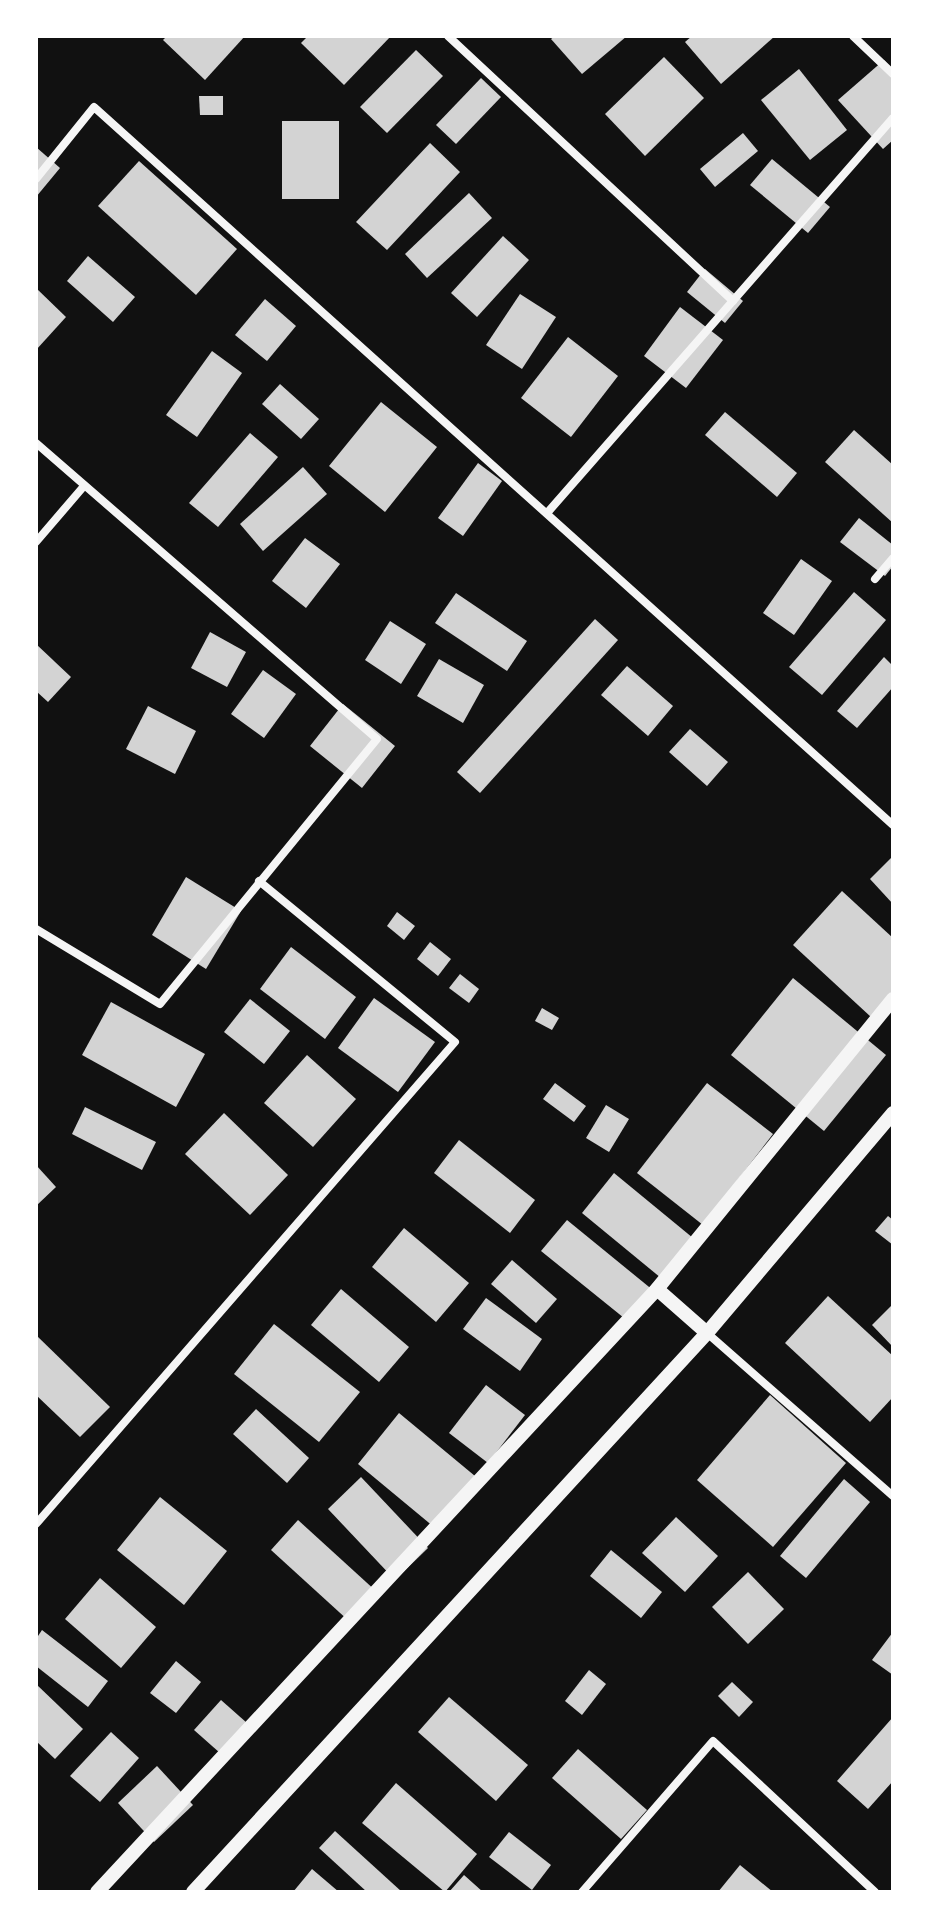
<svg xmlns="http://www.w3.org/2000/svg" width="929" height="1928" font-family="Spectral,serif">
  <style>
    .building { fill: #d3d3d3 }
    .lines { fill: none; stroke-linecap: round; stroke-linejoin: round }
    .minor { stroke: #f5f5f5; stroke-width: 8 }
    .tertiary { stroke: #f5f5f5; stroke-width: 14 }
  </style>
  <rect width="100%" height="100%" fill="#111"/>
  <!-- building -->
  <g class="building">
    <polygon points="167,36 245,36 205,80 163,40"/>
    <polygon points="308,36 391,36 344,85 301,43"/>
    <polygon points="555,36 627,36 582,74 551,39"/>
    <polygon points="692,36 775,36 721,84 685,42"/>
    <polygon points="416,50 443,76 387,133 360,107"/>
    <polygon points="664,57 704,98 645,156 605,114"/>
    <polygon points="884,60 893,70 893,140 883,149 838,100"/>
    <polygon points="799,69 847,130 810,160 761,100"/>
    <polygon points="481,78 501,97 456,144 436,125"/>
    <polygon points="199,96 223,96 223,115 200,115"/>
    <rect x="282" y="121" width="57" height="78"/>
    <polygon points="743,133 758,151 715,187 700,169"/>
    <polygon points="430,143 460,172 387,250 356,222"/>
    <polygon points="36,147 60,168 36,197"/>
    <polygon points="772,159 830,207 808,233 750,185"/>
    <polygon points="139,161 237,249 196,295 98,206"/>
    <polygon points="469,193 492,218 427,278 405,254"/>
    <polygon points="503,236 529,260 477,317 451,293"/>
    <polygon points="88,256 135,297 113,322 67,281"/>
    <polygon points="705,269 743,301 725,323 687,292"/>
    <polygon points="36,288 66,317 36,350"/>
    <polygon points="520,294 556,317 522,369 486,345"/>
    <polygon points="265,299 296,326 267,361 235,335"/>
    <polygon points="680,307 723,340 686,388 644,356"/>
    <polygon points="568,337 618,376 571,437 521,398"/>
    <polygon points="212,351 242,373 197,437 166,415"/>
    <polygon points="280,384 319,419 301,439 262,404"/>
    <polygon points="381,402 437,447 385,512 329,466"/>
    <polygon points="725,412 797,473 777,497 705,435"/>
    <polygon points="854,430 893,465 893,523 825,462"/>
    <polygon points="250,433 278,457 218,527 189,503"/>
    <polygon points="478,463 502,481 463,536 438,518"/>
    <polygon points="303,467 327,494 263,551 240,524"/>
    <polygon points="859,518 893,545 893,566 885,576 840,542"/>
    <polygon points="305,538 340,564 306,608 272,581"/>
    <polygon points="801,559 832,581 794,635 763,613"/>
    <polygon points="854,592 886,620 822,695 789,667"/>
    <polygon points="456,593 527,641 507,671 435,623"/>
    <polygon points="595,619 618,640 480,793 457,772"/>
    <polygon points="390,621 426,644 401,684 365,660"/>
    <polygon points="210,632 246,652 227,687 191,668"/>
    <polygon points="36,644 71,677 48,702 36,691"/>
    <polygon points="884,657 893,666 893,687 857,728 837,711"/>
    <polygon points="439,659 484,685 463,723 417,696"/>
    <polygon points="627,666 673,706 648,736 601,695"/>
    <polygon points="263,670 296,694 264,738 231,714"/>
    <polygon points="343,704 395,746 362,788 310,746"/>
    <polygon points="148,706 196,731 175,774 126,749"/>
    <polygon points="690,729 728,762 707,786 669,752"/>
    <polygon points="893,856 893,904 870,879"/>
    <polygon points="186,877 241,911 206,969 152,935"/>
    <polygon points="842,891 893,938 893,993 871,1017 793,945"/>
    <polygon points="397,912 415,926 404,940 387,926"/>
    <polygon points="430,942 451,959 438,976 417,959"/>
    <polygon points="291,947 356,997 325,1039 260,989"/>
    <polygon points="460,974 479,989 469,1003 449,988"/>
    <polygon points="793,978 886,1055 824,1131 731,1055"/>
    <polygon points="374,998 435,1042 398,1092 338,1048"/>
    <polygon points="250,999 290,1031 264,1064 224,1032"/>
    <polygon points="111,1002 205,1054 176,1107 82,1055"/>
    <polygon points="542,1008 559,1018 552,1030 535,1021"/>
    <polygon points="307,1055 356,1099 313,1147 264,1103"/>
    <polygon points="555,1083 586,1106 574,1122 543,1099"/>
    <polygon points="707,1083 773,1134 703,1225 637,1173"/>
    <polygon points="606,1105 629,1119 609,1152 586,1138"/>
    <polygon points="85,1107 156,1142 142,1170 72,1134"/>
    <polygon points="224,1113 288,1175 250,1215 185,1154"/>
    <polygon points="459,1140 535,1200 510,1233 434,1173"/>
    <polygon points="36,1165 56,1187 36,1206"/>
    <polygon points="614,1173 693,1238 661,1278 582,1213"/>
    <polygon points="888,1216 893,1220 893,1245 875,1231"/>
    <polygon points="567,1220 654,1291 629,1322 541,1251"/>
    <polygon points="404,1228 469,1283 436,1322 372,1267"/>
    <polygon points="512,1260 557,1299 536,1323 491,1284"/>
    <polygon points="341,1289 409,1347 379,1382 311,1325"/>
    <polygon points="828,1296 893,1356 893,1397 870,1422 785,1343"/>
    <polygon points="486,1298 542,1339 520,1371 463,1329"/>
    <polygon points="893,1304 893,1347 872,1325"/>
    <polygon points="274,1324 360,1392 319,1442 234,1374"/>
    <polygon points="36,1335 110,1407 80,1437 36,1395"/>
    <polygon points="486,1385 525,1415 488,1463 449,1433"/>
    <polygon points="770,1395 846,1463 773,1547 697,1480"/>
    <polygon points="256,1409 309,1458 287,1483 233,1434"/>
    <polygon points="399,1413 481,1481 440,1532 358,1464"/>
    <polygon points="361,1477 428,1548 395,1580 328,1509"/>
    <polygon points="844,1479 870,1502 806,1578 780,1556"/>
    <polygon points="160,1497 227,1551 184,1605 117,1550"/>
    <polygon points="676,1517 718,1556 685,1592 642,1553"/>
    <polygon points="298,1520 377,1592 350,1622 271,1550"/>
    <polygon points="611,1550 662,1592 641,1618 590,1576"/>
    <polygon points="748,1572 784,1609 748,1644 712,1607"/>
    <polygon points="100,1578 156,1627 121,1668 65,1619"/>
    <polygon points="42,1630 108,1681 88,1707 36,1666 36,1639"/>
    <polygon points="893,1632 893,1675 872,1660"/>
    <polygon points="176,1661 201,1682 176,1713 150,1693"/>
    <polygon points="589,1670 606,1684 582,1715 565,1701"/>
    <polygon points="732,1682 753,1702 739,1717 718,1696"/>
    <polygon points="36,1684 83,1729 55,1759 36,1741"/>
    <polygon points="449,1697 528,1765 496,1801 418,1732"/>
    <polygon points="221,1700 247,1723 220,1753 194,1730"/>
    <polygon points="893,1717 893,1781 868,1809 837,1781"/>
    <polygon points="111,1732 139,1758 100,1802 70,1776"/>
    <polygon points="578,1749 647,1810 621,1839 552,1778"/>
    <polygon points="157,1766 193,1805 154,1842 118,1803"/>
    <polygon points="396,1783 477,1854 445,1892 362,1823"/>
    <polygon points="335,1831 402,1892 367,1892 319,1848"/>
    <polygon points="509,1832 551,1865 532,1890 489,1857"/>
    <polygon points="740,1865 773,1892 718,1892"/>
    <polygon points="312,1869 339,1892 293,1892"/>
    <polygon points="464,1875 483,1892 449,1892"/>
  </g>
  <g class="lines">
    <!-- minor -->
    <g class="minor">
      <polyline points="448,36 733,301"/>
      <polyline points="853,36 893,74"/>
      <polyline points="36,179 94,107 893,825"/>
      <polyline points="36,443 377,739 160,1004 36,929"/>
      <polyline points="548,512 893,118"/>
      <polyline points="36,542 84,486"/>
      <polyline points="875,579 893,558"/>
      <polyline points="707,1333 893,1496"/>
      <polyline points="36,1524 455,1042 259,881"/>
      <polyline points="582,1892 713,1741 875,1892"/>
    </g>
    <!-- tertiary -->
    <g class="tertiary">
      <polyline points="657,1289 707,1333"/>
      <polyline points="97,1892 657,1289 893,999"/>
      <polyline points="193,1892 707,1333 893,1113"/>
    </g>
  </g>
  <!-- border -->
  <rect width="929" height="1928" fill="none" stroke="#ffffff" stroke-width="76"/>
</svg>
